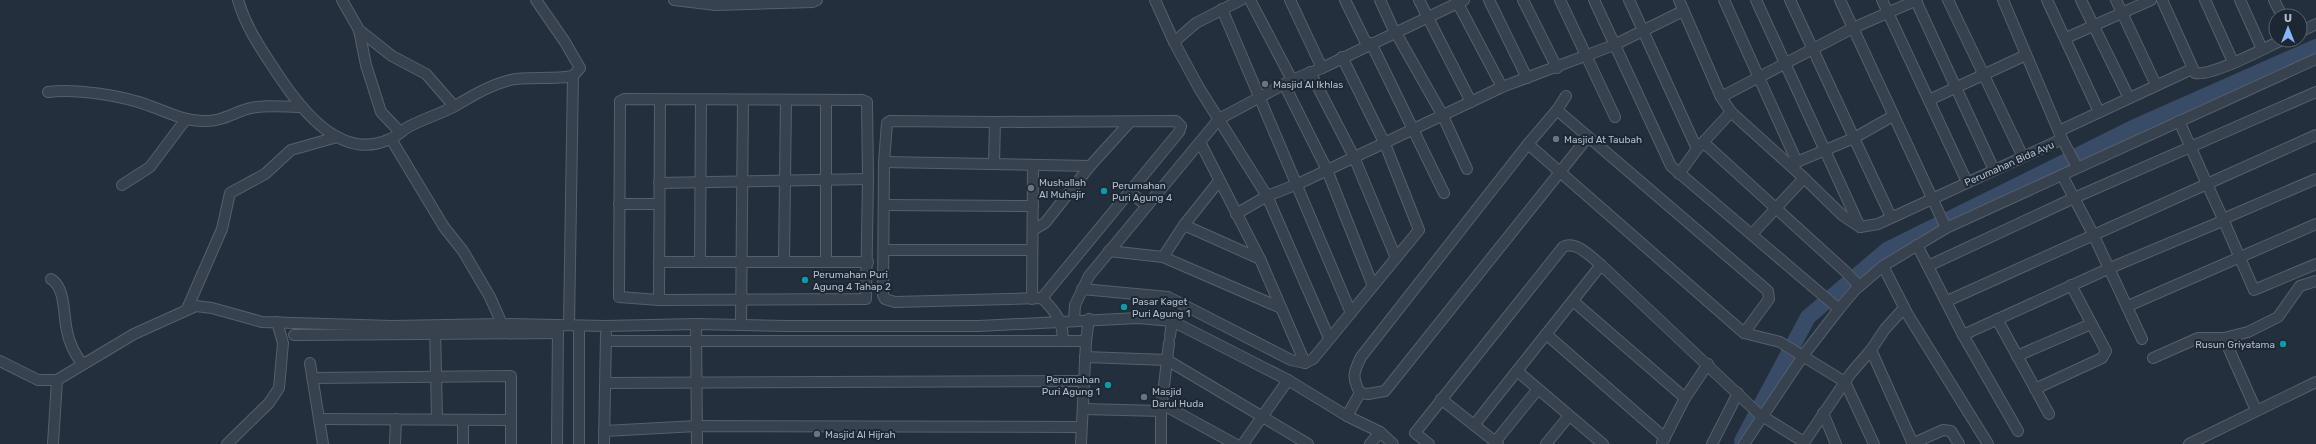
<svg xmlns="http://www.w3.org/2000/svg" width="2316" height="444" font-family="Rubik,sans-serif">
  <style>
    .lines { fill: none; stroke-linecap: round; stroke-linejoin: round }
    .river { stroke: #394c67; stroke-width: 16 }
    .minor-casing { stroke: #565f6c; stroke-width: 12 }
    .minor { stroke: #38414e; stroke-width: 10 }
    .worship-dot { fill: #6b7280; stroke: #1d2633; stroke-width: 1.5 }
    .culture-dot { fill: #0f9aa8; stroke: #1d2633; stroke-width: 1.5 }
    .labels { text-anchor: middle; stroke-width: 4; stroke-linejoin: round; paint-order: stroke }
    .poi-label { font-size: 10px; fill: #b4bcc9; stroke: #1d2633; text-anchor: start }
    .street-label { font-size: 10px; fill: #b4bcc9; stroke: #1d2633 }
  </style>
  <rect width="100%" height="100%" fill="#242f3e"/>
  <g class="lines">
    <!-- river -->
    <polyline class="river" points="1742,441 1808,317 1887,250 2137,126 2316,47"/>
    <!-- minor casing -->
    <g class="minor-casing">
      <g id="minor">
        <path d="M238,0C245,24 257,43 271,64C295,101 337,164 390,139C397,136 402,131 408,127C423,119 440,114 455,106C472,96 490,85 510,80C526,76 553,80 573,76L580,68L565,42L536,0"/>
        <polyline points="342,0 359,30 392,56 426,74 454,106"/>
        <polyline points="674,0 716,5 813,2 817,0"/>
        <polyline points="1155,0 1174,42 1199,88 1267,196 1329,338"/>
        <polyline points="1250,0 1292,80"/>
        <polyline points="1290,0 1322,68"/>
        <polyline points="1345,0 1367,45"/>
        <polyline points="1380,0 1395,33"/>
        <polyline points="1419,0 1471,102"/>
        <polyline points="1456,0 1502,87"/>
        <polyline points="1489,0 1527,78"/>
        <polyline points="1523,0 1557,68"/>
        <polyline points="1560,0 1615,117"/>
        <polyline points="1594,0 1671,166 1839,309"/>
        <polyline points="1629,0 1697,149"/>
        <polyline points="1679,0 1721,97 1731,112 1804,178 1842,215 1860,227"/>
        <polyline points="1724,0 1797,162"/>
        <polyline points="1756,0 1860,227"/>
        <polyline points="1790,0 1854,138 1893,116"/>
        <polyline points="1840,0 1946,228"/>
        <polyline points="1882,0 1967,182"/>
        <polyline points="1948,0 2023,157"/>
        <polyline points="2003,0 2062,139 2077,167"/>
        <polyline points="2047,0 2099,112"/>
        <polyline points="2081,0 2129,98"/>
        <polyline points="2116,0 2156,85"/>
        <path d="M2162,0L2195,73C2211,77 2265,48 2282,40"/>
        <polyline points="2205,0 2233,62"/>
        <polyline points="2240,0 2262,49"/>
        <polyline points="2274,0 2282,16"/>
        <polyline points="1916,1 1994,170"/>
        <polyline points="1222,9 1351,313"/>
        <polyline points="359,30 366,65 381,112 400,132"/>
        <polyline points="2300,32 2316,24"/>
        <polyline points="1396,33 1443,116 1467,169"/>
        <polyline points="2066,38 2151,0"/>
        <polyline points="1174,42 1196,23 1241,0"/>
        <polyline points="1371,43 1444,193"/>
        <polyline points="1310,72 1354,157 1396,258"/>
        <polyline points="1284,84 1327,170 1373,286"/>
        <path d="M48,92C75,88 125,96 150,106C168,112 184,121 203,121C220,122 231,114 247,109C264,104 284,107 302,107"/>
        <polyline points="1721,97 1853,28 1917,0"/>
        <polygon points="624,99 862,100 867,102 868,179 866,299 659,300 619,297 620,105 620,101"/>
        <polyline points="1929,100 2026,55"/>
        <polyline points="1557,110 1768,291 1769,299 1744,333"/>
        <polyline points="2059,131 2192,69"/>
        <polyline points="391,139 444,227 463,251 490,297 502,324 606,326 696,324"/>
        <polyline points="1200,142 1260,259 1305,363"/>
        <polyline points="1703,142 1846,272 1859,286"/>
        <polyline points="1528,144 1744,333 1780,342 1845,382 1874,444"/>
        <polyline points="884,162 1090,166"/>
        <polyline points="994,163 995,122"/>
        <polyline points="1792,164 1854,138 1891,217"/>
        <polyline points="1679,174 1697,149 1731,112"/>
        <polyline points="2062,175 2093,234 2142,339"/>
        <polyline points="2316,179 2223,219 2254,290 2316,264"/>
        <polyline points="659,183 868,179"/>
        <polyline points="122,185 150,167 186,119"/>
        <polyline points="1131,193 1147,206"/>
        <polyline points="619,204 659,204"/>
        <polyline points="884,205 1033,206"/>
        <polyline points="1236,214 1267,196 1298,184 1502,87 1614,45 1683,11"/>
        <polyline points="1184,225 1260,259"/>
        <polyline points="1860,227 1878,224 2062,139"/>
        <polyline points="1033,230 1045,223 1090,166 1130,122"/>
        <polyline points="1752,234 1804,178"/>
        <polyline points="1917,245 1963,335 2018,431"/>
        <polyline points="884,250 1031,250"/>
        <polyline points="1109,251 1163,257 1281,308"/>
        <polyline points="1163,257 1184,225 1219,181"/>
        <polyline points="784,261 786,101"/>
        <polyline points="659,262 868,262"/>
        <polyline points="700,262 701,100"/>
        <polyline points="826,262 826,100"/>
        <polyline points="1883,266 1908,315 1988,444"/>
        <polyline points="1928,266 2074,198 2316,92"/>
        <path d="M51,279C66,288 63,315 67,331C69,343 75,354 82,364"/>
        <polyline points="1082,289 1168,297 1291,360 1305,363 1313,359 1419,230 1385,144 1342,57"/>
        <polyline points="1032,299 1033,165"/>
        <polyline points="659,300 660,100"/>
        <polyline points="1573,301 1685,398"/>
        <polyline points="1947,301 2207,184 2179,121"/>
        <polyline points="2128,306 2316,224"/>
        <polyline points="187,309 222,229 230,193 265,174 291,150 337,137"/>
        <polyline points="1997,319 2049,414"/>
        <polyline points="1074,320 1075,305 1089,276 1219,119 1292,80 1322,68 1464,0"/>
        <polyline points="569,325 573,76"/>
        <polyline points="741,325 743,100"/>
        <polyline points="579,326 579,444"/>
        <polyline points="435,327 437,419"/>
        <polyline points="1546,334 1665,438"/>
        <polyline points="294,335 558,333"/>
        <polyline points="1963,335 2110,268 2220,222 2223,219 2207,184 2316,135"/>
        <polyline points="1170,336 1172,321"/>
        <polyline points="2224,338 2256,410"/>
        <path d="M606,341H1062C1065,323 1054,310 1042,298L895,302L885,299L883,295L884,162L887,123L890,121L995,122L1176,121L1181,126L1179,132L1042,298"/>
        <polyline points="1062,341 1086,341"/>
        <polyline points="1871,350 1913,444"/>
        <polyline points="2017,356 2091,324"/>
        <polyline points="1085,357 1167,360 1308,444"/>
        <polyline points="2153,358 2198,338 2224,338 2248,332 2278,317 2300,286 2316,281"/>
        <polyline points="0,361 38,380 57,380 134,334 196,306 212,308 262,322 392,326 502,324"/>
        <polyline points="310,363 323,444"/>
        <polyline points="1517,371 1603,444"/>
        <polyline points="313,378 511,376 511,420"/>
        <polyline points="606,383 1085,381"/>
        <polyline points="2035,389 2102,358 2106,351 2071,285"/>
        <path d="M1360,393C1352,377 1353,373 1361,357L1528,144L1557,110L1566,96"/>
        <polyline points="1360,393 1368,394 1385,391 1588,137"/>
        <polyline points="1441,399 1498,444"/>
        <polyline points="1162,404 1235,444"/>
        <polyline points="1083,409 1161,411"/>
        <polyline points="1823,413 1836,444"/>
        <polyline points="1347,416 1360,393"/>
        <polyline points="320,419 511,420 511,444"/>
        <polyline points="1474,425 1601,265"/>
        <polyline points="604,431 697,426 1081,427"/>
        <polyline points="1495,442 1538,389"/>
        <polyline points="1662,443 1685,398 1708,364"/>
        <polyline points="53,444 57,380"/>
        <polyline points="227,444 269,403 279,388 283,343 277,322"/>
        <polyline points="395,444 396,419"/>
        <polyline points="463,444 463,420"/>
        <polyline points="557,444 558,327"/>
        <polyline points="604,444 606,334"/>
        <polyline points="697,444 696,324 786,326 979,326 1138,318 1172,321 1288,380 1347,416 1380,432 1393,444"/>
        <polyline points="1081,444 1086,341 1089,319"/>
        <polyline points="1161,444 1161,411 1169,343"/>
        <polyline points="1243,444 1288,380"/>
        <polyline points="1370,444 1380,432"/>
        <path d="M1429,444L1415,433L1563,247C1576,240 1591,257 1601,265L1759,414L1804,442"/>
        <polyline points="1546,444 1569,416"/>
        <polyline points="1712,444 1738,393"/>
        <polyline points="1744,444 1805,353 1839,309 1855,290 1883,266 1946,228 2316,59"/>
        <polyline points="1803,444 1851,373 1871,350 1885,329 1904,308"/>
        <polyline points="1912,444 1943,430 1951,431 1959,444"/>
        <polyline points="2189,444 2316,382"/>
      </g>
    </g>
    <!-- minor -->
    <use href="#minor" class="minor"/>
  </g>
  <!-- markers -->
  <g class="worship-dot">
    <circle cx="1265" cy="84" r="4"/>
    <circle cx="1556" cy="139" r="4"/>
    <circle cx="1031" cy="188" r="4"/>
    <circle cx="1144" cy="397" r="4"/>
    <circle cx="817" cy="434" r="4"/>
  </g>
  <g class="culture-dot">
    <circle cx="1104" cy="191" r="4"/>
    <circle cx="805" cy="280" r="4"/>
    <circle cx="1124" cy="307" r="4"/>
    <circle cx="2283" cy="344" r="4"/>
    <circle cx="1108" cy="385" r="4"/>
  </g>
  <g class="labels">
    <!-- poi labels -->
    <g class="poi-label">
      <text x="1273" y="88">Masjid Al Ikhlas</text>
      <text x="1564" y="143">Masjid At Taubah</text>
      <text x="1039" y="186">Mushallah<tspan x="1039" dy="12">Al Muhajir</tspan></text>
      <text x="1112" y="189">Perumahan<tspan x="1112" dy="12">Puri Agung 4</tspan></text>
      <text x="813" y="278">Perumahan Puri<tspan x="813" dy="12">Agung 4 Tahap 2</tspan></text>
      <text x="1132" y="305">Pasar Kaget<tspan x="1132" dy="12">Puri Agung 1</tspan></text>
      <text x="2275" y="348" text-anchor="end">Rusun Griyatama</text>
      <text x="1100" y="383" text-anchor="end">Perumahan<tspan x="1100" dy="12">Puri Agung 1</tspan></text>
      <text x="1152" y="395">Masjid<tspan x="1152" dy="12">Darul Huda</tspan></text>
      <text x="825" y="438">Masjid Al Hijrah</text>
    </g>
    <!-- street labels -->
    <g class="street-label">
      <text transform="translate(2009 163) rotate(-24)" y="4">Perumahan Bida Ayu</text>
    </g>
  </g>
  <!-- north arrow -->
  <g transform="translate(2288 28)"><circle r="19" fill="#1d2633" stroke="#59626f"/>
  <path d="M0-3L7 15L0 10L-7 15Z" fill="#8ab4f8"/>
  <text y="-6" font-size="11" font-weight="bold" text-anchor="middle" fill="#b4bcc9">U</text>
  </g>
</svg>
